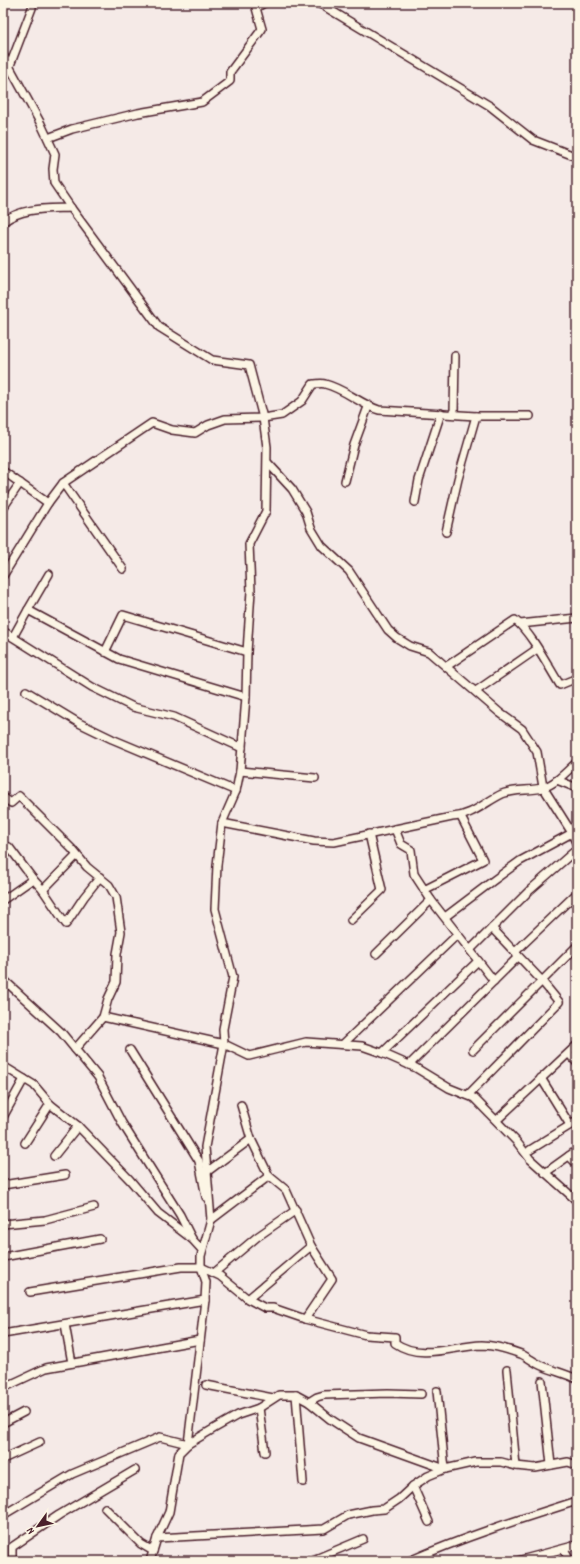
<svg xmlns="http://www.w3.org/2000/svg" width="580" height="1564" font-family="Dekko,sans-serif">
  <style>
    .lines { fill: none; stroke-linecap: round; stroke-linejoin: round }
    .minor-casing { stroke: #4a1f2b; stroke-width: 10 }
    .minor { stroke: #fcf5e5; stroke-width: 7 }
  </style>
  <rect width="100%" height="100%" fill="#f5eae7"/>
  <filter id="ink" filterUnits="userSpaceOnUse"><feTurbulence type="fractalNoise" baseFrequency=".025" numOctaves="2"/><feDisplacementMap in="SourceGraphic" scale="8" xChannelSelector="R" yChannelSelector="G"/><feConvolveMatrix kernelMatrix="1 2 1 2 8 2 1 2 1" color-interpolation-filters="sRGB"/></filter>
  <g filter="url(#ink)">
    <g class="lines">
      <!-- minor casing -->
      <g class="minor-casing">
        <g id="minor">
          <polyline points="316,3 322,5 490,106 533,140 577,157"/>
          <polyline points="3,55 41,124 55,154 53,169 54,183 71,208 159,327 212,360 249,365 263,418 267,447 266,511 249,544 251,591 247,652 246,697 240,771 236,791 222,823 217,865 215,909 233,977 223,1029 224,1044 205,1147 211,1220 201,1256 201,1267 206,1282 205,1300 188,1444 179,1453 169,1512 157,1538 150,1561"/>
          <polyline points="9,68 32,8"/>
          <polyline points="48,138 72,129 138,113 202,102 230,81 230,72 262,29 256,8 264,3"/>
          <path d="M3,222C22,207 48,209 71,208"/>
          <polyline points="454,413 455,356"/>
          <polyline points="268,463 292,489 306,512 311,528 322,546 349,571 388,630 397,638 410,646 429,652 500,713 522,729 537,752 543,787 572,833 577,845"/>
          <polyline points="3,471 48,503"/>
          <polyline points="345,481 354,445 368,407"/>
          <polyline points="63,483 123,569"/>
          <polyline points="415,502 419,480 441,413"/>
          <polyline points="3,508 20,483"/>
          <polyline points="446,532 458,479 476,416"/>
          <path d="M3,576L48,503L63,483L152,423L172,430L195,433L208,425L225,419L263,418L282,415L302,401L313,384C317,384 322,383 325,384C345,389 360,404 379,410L476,416H530"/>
          <polyline points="28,610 49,574"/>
          <polyline points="520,624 577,618"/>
          <polyline points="3,631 92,687 133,707 174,717 242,748"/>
          <polyline points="13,637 28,610 119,659 246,697"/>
          <polyline points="105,652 123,615 247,652"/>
          <path d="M447,666L515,620C532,634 548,666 560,685L577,678"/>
          <polyline points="26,691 79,723 112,739 236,791"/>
          <polyline points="476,691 537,649"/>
          <polyline points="240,771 315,778"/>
          <polyline points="557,780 577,788"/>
          <polyline points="3,797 11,803 19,796 72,849 87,867 109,885 116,897 121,932 117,954 116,982 108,999 103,1017 75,1049"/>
          <path d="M222,823L314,841L334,842L452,817C472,816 485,802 502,794C514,789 530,791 542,788C556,784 567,771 577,762"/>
          <polyline points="395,829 401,844 411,850 414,874 431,900 494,981"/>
          <polyline points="9,847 33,879 43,890 66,924 84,897 100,877"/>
          <polyline points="43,890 76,856"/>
          <polyline points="424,890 483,860 461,817"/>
          <polyline points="3,900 33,879"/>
          <polyline points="445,917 494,880 520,861 572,833"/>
          <polyline points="351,920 382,890 369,834"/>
          <polyline points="470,950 530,890 577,849"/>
          <polyline points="515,952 577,893"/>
          <polyline points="376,954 431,900"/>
          <polyline points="3,979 61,1032 98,1077 122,1123 180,1215 192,1239"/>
          <polyline points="103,1017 224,1044 249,1056 306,1042 362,1046 382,1053 416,1068 449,1088 474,1098 516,1141 530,1159 577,1201"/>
          <polyline points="343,1044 457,935"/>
          <polyline points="130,1050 199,1161 206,1197"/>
          <polyline points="473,1050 577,946"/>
          <polyline points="382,1053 478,961"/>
          <polyline points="570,1055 577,1063"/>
          <polyline points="409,1065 518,957"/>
          <polyline points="3,1066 34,1085 50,1104 78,1126 130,1180 158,1213 192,1239 202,1250"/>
          <polyline points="541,1078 570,1125"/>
          <polyline points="468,1095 559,1002 541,980 492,928"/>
          <polyline points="241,1105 251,1139 269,1176 286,1190 311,1246 332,1279 305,1319"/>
          <polyline points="3,1117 24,1079"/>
          <polyline points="497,1120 577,1045"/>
          <polyline points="25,1143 50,1104"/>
          <polyline points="530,1150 577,1121"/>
          <polyline points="54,1156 78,1126"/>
          <polyline points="569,1156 577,1164"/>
          <polyline points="208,1171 251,1139"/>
          <polyline points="545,1173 577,1150"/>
          <polyline points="3,1185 65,1175"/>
          <polyline points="211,1220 269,1176"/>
          <polyline points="3,1224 45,1220 94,1207"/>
          <polyline points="3,1257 100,1239"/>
          <polyline points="214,1273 257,1237 296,1210"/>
          <path d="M30,1292L181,1267H201L220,1276L248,1299L265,1308H273L305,1319L366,1335L395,1337V1343C421,1361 453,1346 482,1345C493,1345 510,1350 521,1354C528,1357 535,1363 542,1366C554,1371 566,1374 577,1379"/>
          <polyline points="248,1299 311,1246"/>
          <polyline points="65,1324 72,1363"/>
          <polyline points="3,1334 205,1300"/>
          <polyline points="507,1370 516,1466"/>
          <polyline points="542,1381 551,1465"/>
          <polyline points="206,1385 273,1398"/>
          <polyline points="3,1388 46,1368 200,1340"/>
          <polyline points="437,1391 445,1469"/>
          <polyline points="296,1395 303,1482"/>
          <polyline points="309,1402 317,1397 324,1395 388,1393 421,1394"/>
          <polyline points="259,1408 265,1452"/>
          <polyline points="3,1423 24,1412"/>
          <polyline points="3,1459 40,1442"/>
          <polyline points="413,1486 429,1522"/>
          <polyline points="105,1508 141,1544 153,1551"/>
          <polyline points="3,1515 72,1474 160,1437 188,1444 215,1428 238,1415 259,1408 279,1395 296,1395 309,1402 330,1419 359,1438 445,1469"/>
          <polyline points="157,1538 324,1529 348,1515 372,1510 384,1509 399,1499 413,1486 428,1476 445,1469 476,1462 501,1462 516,1466 535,1468 568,1462 574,1464 577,1468"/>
          <polyline points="564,1550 570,1561"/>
          <polyline points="12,1561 12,1547 59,1515 135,1470"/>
          <polyline points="308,1561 318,1558 363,1539"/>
          <path d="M409,1561C464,1537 520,1519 577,1501"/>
          <polyline points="517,1561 577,1545"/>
        </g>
      </g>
      <!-- minor -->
      <use href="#minor" class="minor"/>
    </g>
  </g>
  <!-- margin -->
  <rect width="580" height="1564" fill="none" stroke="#fcf5e5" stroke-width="16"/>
  <rect x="8" y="8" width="564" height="1548" fill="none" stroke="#4a1f2b" stroke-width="1.5" filter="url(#ink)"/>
  <!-- north arrow -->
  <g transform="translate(38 1526) rotate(237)" stroke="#fcf5e5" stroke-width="3" paint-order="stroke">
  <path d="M0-3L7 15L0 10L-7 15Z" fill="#4a1f2b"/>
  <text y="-6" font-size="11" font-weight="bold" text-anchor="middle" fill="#4a1f2b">N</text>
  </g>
</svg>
